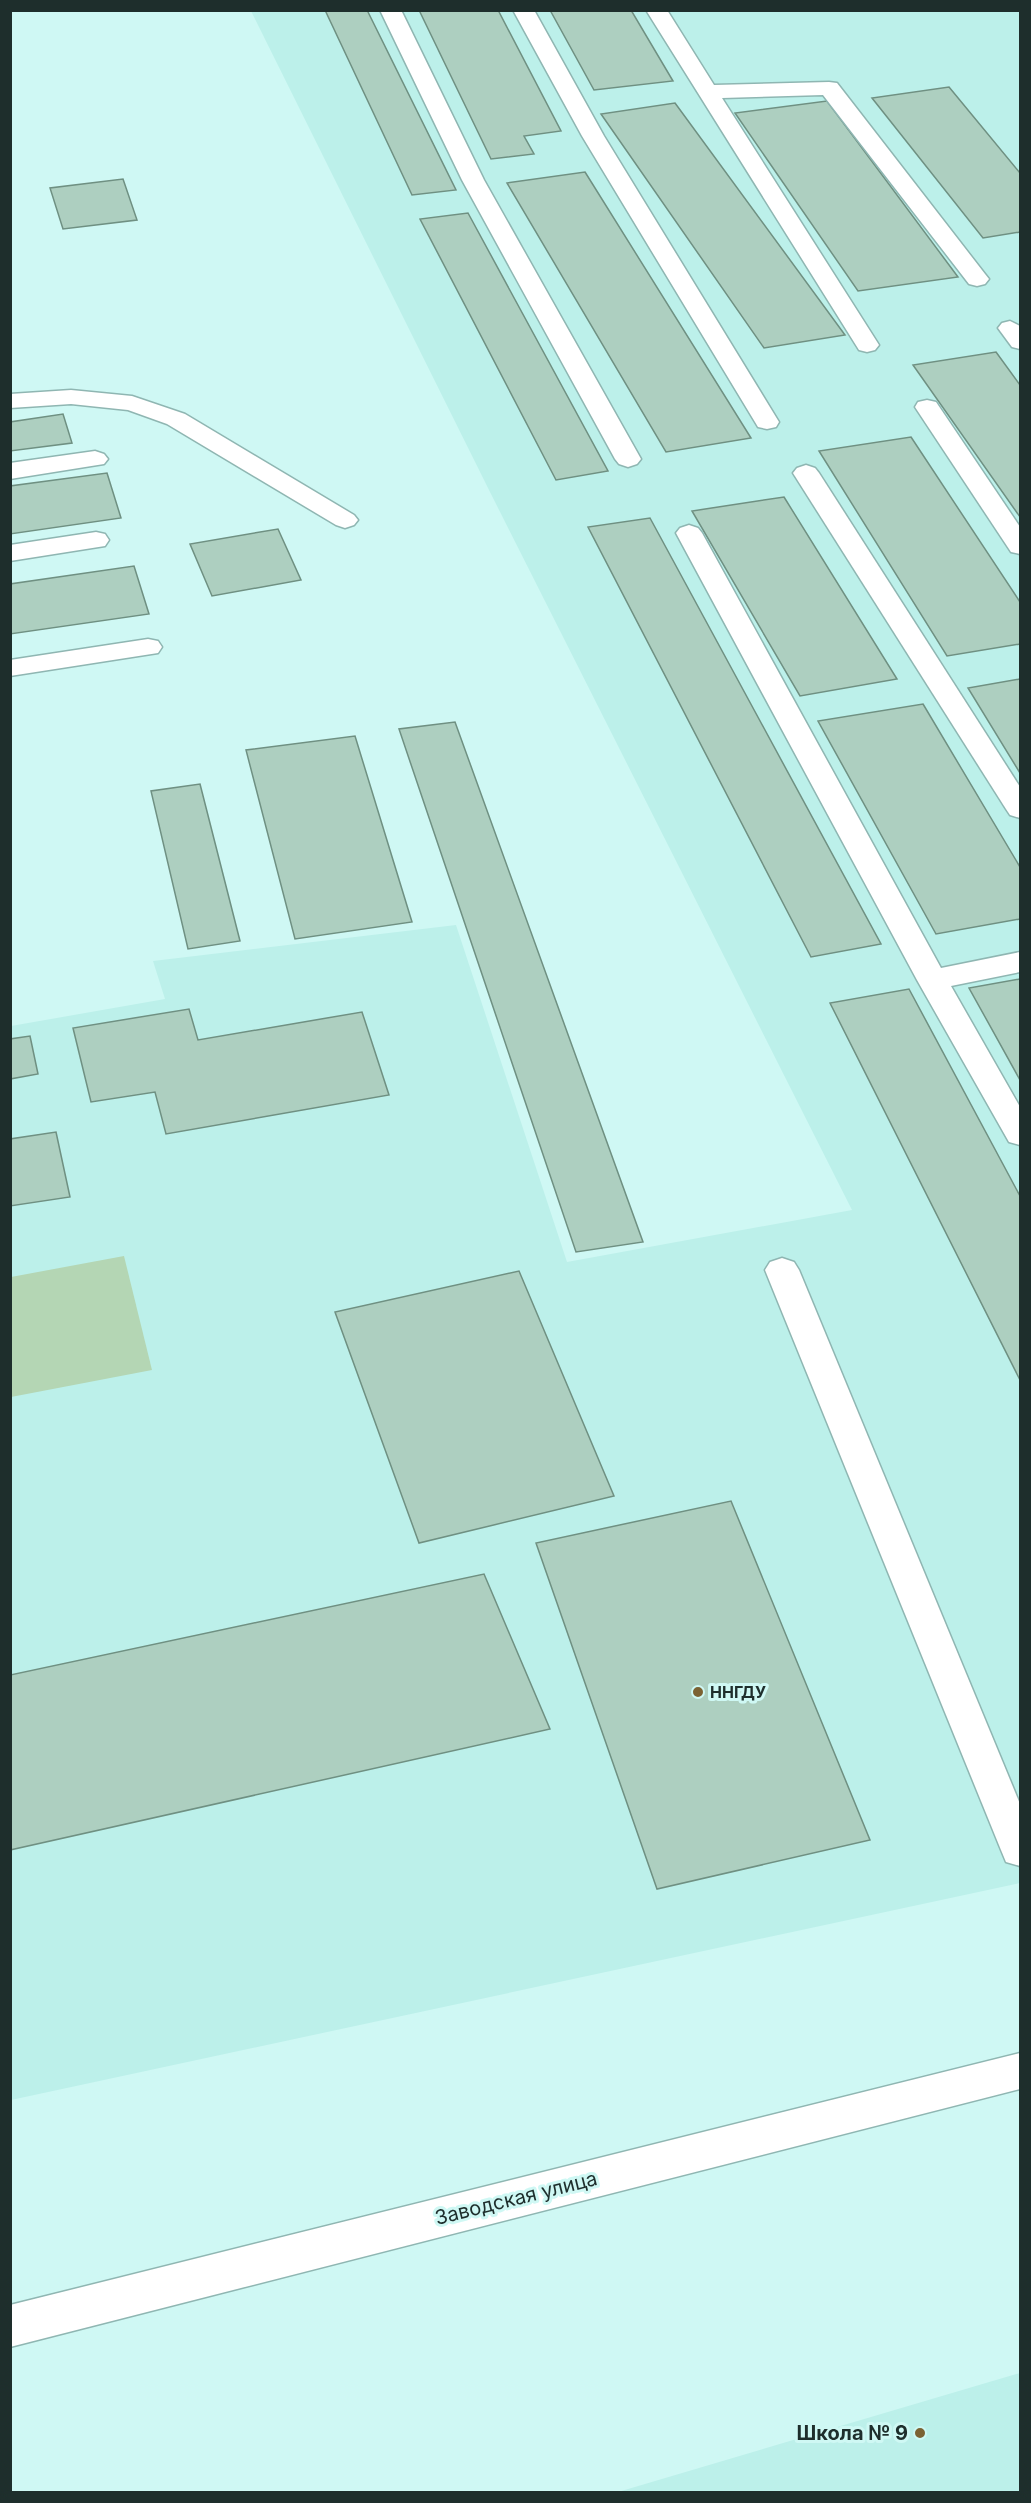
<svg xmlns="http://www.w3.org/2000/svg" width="1031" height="2503" font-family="Inter,sans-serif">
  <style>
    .built { fill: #bcf0ea }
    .green { fill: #b4d6b4 }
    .building { fill: #adcfc0; stroke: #6f9082; stroke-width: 1.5 }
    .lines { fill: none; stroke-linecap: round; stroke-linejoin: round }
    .lane-casing { stroke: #8fb6b2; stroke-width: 3 }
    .secondary-casing { stroke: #8fb6b2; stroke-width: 3 }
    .lane { fill: #fff; fill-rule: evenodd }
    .secondary { fill: #fff; fill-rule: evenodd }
    .poi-dot { fill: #7b6233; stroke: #cff8f4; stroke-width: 2 }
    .labels { text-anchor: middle; stroke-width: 6; stroke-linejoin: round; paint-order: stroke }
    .poi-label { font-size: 16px; font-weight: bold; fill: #1e2e2c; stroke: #cff8f4; text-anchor: start }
    .near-street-label { font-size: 20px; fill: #1e2e2c; stroke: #cff8f4 }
    .near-poi-label { font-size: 20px; font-weight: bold; fill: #1e2e2c; stroke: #cff8f4; text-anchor: end }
  </style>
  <rect width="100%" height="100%" fill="#cff8f4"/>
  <!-- built -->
  <g class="built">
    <polygon points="251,11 1020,11 1020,1883 11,2100 11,1026 165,999 153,961 456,925 567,1262 852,1210 491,494"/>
    <polygon points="1020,2373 1020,2492 618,2492"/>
  </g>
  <!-- green -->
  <polygon class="green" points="124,1256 152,1370 11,1397 11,1277"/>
  <!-- building -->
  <g class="building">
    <polygon points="325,10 367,10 456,190 412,195"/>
    <polygon points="419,10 498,10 561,131 524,136 534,154 491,159"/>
    <polygon points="550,10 631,10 673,81 594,90"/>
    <polygon points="949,87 1020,173 1020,232 983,238 872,98"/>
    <polygon points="827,101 958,277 858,291 735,113"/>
    <polygon points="675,103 845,335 764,348 601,114"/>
    <polygon points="585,172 751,438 666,452 507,183"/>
    <polygon points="123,179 137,220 63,229 50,188"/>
    <polygon points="468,213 608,471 556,480 420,219"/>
    <polygon points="996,352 1020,385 1020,517 913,365"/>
    <polygon points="63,414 72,443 10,451 10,422"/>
    <polygon points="911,437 1020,602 1020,644 947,656 819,451"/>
    <polygon points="107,473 121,518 10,534 10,486"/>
    <polygon points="784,497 897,679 800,696 692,511"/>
    <polygon points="650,518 881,944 811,957 588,527"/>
    <polygon points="278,529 301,580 212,596 190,544"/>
    <polygon points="134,566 149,614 10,634 10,584"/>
    <polygon points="1020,679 1020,773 968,688"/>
    <polygon points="923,704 1020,867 1020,919 936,934 818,721"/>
    <polygon points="455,722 643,1242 576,1252 399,729"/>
    <polygon points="355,736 412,922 295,939 246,750"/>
    <polygon points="200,784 240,941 188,949 151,791"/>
    <polygon points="1020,979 1020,1080 969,988"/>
    <polygon points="909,989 1020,1196 1020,1380 830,1003"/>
    <polygon points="189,1009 198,1040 362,1012 389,1095 166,1134 155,1092 91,1102 73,1028"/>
    <polygon points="30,1036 38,1074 10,1079 10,1039"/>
    <polygon points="56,1132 70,1197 10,1206 10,1139"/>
    <polygon points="519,1271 614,1496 419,1543 335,1312"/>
    <polygon points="731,1501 870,1840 657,1889 536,1543"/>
    <polygon points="484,1574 550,1729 10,1850 10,1675"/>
  </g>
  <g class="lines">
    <!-- lane casing -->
    <g class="lane-casing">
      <g id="lane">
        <polygon points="380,10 401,10 484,180 641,459 637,464 628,467 619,464 615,459 462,180"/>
        <polygon points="513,10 534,10 604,136 779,422 776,427 767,429 758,427 755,422 582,136"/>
        <polygon points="646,10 667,10 714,85 829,82 837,83 985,274 989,279 985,284 977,286 969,284 823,95 722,98 879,345 875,350 867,352 859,350"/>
        <polygon points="1010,321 1020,326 1020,349 1012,347 998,328 1002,323"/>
        <polygon points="71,390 132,396 185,414 354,515 358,520 354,525 345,528 336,525 167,424 128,410 71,404 10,408 10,394"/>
        <polygon points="927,400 936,402 1020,527 1020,554 1011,552 915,407 918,402"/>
        <polygon points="95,451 104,454 108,459 104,464 10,479 10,463"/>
        <polygon points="806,465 815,468 819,473 1020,787 1020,818 1010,815 1006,809 793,473 797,468"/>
        <polygon points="689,525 698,528 702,533 941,968 1020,952 1020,972 951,986 1020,1107 1020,1145 1009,1142 917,980 676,533 680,528"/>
        <polygon points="96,532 105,534 109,540 105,546 10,561 10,545"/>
        <polygon points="148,639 158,641 162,647 158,653 10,676 10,660"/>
        <polygon points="782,1258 794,1262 799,1270 1020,1804 1020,1866 1006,1862 1001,1850 765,1270 770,1262"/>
      </g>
    </g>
    <!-- secondary casing -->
    <g class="secondary-casing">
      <polygon id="secondary" points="1020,2053 1020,2089 10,2347 10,2305"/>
    </g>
    <!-- lane -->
    <use href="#lane" class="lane"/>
    <!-- secondary -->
    <use href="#secondary" class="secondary"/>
  </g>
  <!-- markers -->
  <g class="poi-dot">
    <circle cx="698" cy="1692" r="6"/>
    <circle cx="920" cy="2433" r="6"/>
  </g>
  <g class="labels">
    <!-- poi labels -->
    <g class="poi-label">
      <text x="710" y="1698">ННГДУ</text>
    </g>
    <!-- near-street labels -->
    <g class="near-street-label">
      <text transform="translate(516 2198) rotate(-14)" y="7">Заводская улица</text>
    </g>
    <!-- near-poi labels -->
    <g class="near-poi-label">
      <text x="908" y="2440">Школа № 9</text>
    </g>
  </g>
  <!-- border -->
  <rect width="1031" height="2503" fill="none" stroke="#1e2e2c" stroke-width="24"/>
</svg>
